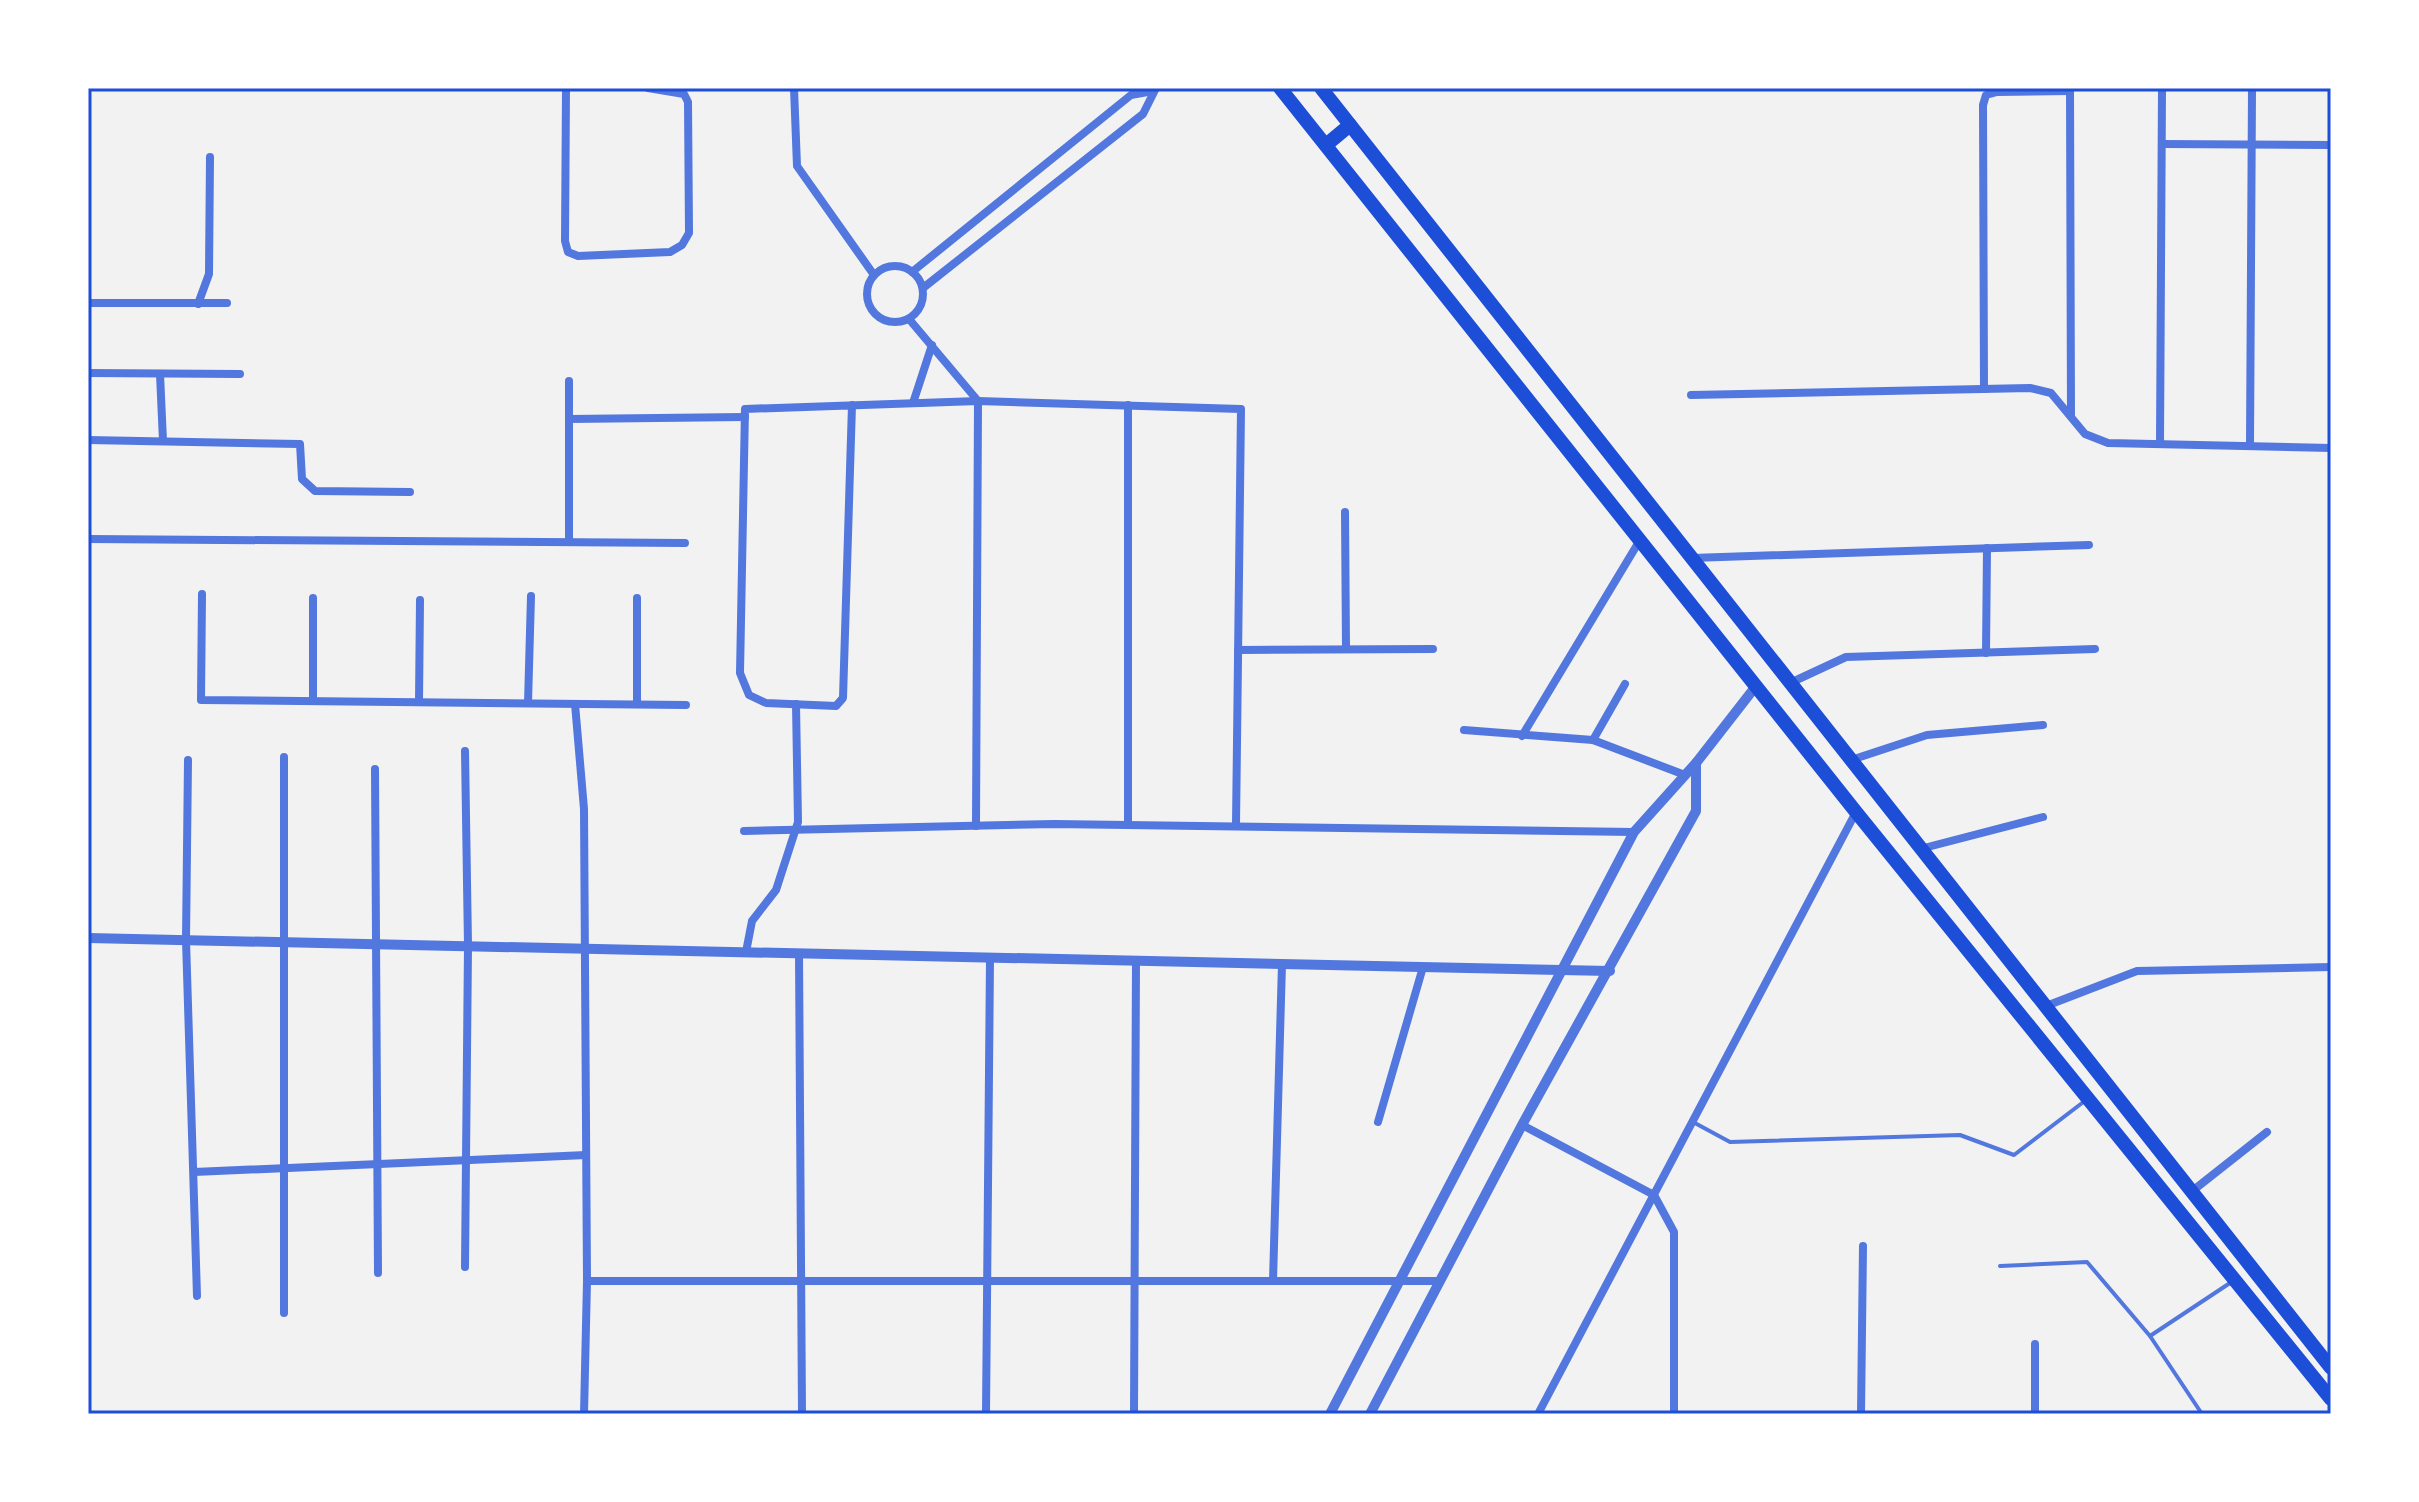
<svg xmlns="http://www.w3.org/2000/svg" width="2419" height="1502" font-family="Mulish,sans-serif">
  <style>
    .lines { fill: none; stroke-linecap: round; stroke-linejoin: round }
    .service { stroke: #5277de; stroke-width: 4 }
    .minor { stroke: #5277de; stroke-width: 8 }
    .tertiary { stroke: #5277de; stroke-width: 10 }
    .trunk { stroke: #1d4ed8; stroke-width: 14 }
    .neatline { fill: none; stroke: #1d4ed8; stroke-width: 3 }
  </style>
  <rect width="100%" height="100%" fill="#f2f2f2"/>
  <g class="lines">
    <!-- service -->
    <g class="service">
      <polyline points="1693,1122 1730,1142 1960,1135 2014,1155 2086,1100"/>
      <polyline points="2000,1266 2087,1262 2150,1336 2202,1414"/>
      <polyline points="2150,1336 2233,1281"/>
    </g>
    <!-- minor -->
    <g class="minor">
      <polyline points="566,88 565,241 568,252 578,256 670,252 682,245 689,233 688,102 684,94 648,88"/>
      <polyline points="794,88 797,166 874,275"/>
      <polyline points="2070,88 2071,416"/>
      <polyline points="2162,144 2331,145"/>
      <circle cx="895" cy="294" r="28"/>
      <polyline points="912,272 1131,95 1153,91"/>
      <polyline points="923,288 1143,114 1156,88"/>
      <polyline points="88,303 227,303"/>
      <polyline points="198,304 209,274 210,157"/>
      <polyline points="909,319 978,401 976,826"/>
      <polyline points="88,373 240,374"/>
      <polyline points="160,374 163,441"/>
      <polyline points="569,381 569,542"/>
      <polyline points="1984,389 1983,105 1986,95 1997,92 2070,91"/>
      <polyline points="1691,395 2030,388 2051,393 2085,434 2108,443 2331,448"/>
      <polyline points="913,403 932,345"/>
      <polyline points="852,405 843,698 836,706 766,703 749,695 740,673 745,409 978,401 1241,409 1236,825"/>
      <polyline points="1128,405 1128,825"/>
      <polyline points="569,419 745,417"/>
      <polyline points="88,440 300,444 302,479 315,491 410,492"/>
      <polyline points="2160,444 2162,88"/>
      <polyline points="2250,446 2252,88"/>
      <polyline points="1345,512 1346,649"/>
      <polyline points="88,539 685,543"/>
      <polyline points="1692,558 2089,545"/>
      <polyline points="202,594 201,700 686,705"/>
      <polyline points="313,598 313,701"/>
      <polyline points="1238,650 1433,649"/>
      <polyline points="1986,653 1987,548"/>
      <polyline points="1790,683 1846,657 2095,649"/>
      <polyline points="419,702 420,600"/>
      <polyline points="528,703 531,596"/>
      <polyline points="575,704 584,809 587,1281 584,1414"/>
      <polyline points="637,704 637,598"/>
      <polyline points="1464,730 1593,740 1685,775"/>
      <polyline points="1522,736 1640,540"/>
      <polyline points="1593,740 1625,684"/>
      <polyline points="465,751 468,946 465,1267"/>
      <polyline points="284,757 284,1313"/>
      <polyline points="188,760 186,940 197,1296"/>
      <polyline points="1851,760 1927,735 2043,725"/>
      <polyline points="375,769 378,1273"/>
      <polyline points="744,831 1054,824 1634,832"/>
      <polyline points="1920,849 2043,817"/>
      <polyline points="746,952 752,921 776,890 798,822 796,704"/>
      <polyline points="799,953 802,1414"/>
      <polyline points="2046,1006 2137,971 2331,967"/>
      <polyline points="1378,1122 1423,967"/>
      <polyline points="1522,1125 1654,1195 1674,1232 1674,1414"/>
      <polyline points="194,1172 586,1155"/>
      <polyline points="2191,1192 2267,1132"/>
      <polyline points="587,1281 1438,1281"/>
      <polyline points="1273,1281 1282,964"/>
      <polyline points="986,1414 990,958"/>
      <polyline points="1134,1414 1136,961"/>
      <polyline points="1538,1414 1856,812"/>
      <polyline points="1861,1414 1863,1246"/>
      <polyline points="2035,1414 2035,1344"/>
    </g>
    <!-- tertiary -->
    <g class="tertiary">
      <polyline points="88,938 1610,971"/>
      <polyline points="1330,1414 1634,832 1696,763 1756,686"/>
      <polyline points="1370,1414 1522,1125 1696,811 1696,763"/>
    </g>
    <!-- trunk -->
    <g class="trunk">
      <polyline points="1280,88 1856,812 2331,1399"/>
      <polyline points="1321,88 2331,1368"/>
      <polyline points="1326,145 1350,125"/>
    </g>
  </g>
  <!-- border -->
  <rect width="2419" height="1502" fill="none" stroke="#ffffff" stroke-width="180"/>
  <rect x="90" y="90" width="2239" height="1322" class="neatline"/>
</svg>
